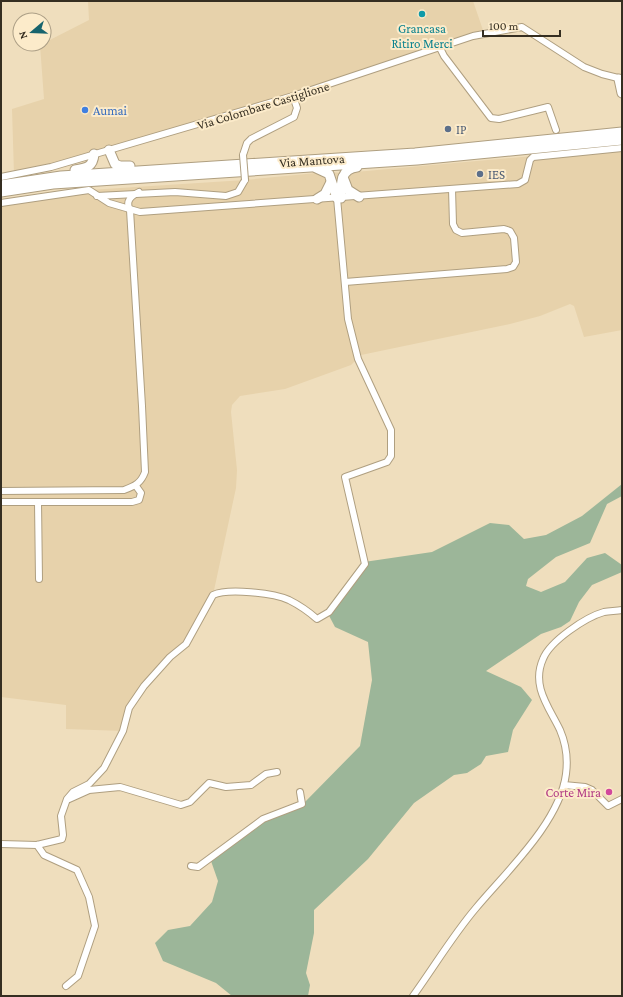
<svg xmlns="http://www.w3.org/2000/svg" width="623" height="997" font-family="'Crimson Pro',serif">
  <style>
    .built { fill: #e7d2ab }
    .forest { fill: #9cb699 }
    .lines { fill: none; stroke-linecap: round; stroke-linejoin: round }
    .minor-casing { stroke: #af9f80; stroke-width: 8 }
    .highway-casing { stroke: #af9f80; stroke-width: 11 }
    .minor { stroke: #fff; stroke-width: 6 }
    .highway { stroke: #fff; stroke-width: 9 }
    .minor-bridge-casing { stroke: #af9f80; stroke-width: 8; stroke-linecap: butt }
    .minor-bridge { stroke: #fff; stroke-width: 6 }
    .culture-dot { fill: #0f9aa8; stroke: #fcebca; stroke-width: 1.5 }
    .shop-dot { fill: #3f7fe0; stroke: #fcebca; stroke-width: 1.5 }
    .service-dot { fill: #5c6f8a; stroke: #fcebca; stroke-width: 1.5 }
    .hotel-dot { fill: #d1479c; stroke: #fcebca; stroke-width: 1.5 }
    .labels { text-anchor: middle; stroke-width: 4; stroke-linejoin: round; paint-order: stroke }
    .culture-label { font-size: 13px; fill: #0d838f; stroke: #fcebca }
    .street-label { font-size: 13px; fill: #352e21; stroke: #fcebca }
    .shop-label { font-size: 13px; fill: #366cbe; stroke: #fcebca; text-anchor: start }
    .service-label { font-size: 13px; fill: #4e5e75; stroke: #fcebca; text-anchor: start }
    .hotel-label { font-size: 13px; fill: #b23c85; stroke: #fcebca; text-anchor: end }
  </style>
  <rect width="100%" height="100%" fill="#efdebd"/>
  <!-- built -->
  <g class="built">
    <polygon points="88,1 473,1 484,33 309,91 14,174 12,109 44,99 40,45 89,20"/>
    <polygon points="622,148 622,330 584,337 574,306 570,304 540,316 510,324 361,355 351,365 285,389 240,396 232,405 231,412 237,470 236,488 213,595 186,644 136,698 123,731 66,729 66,705 1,697 1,203 89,190 245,180 327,172 344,173"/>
  </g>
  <!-- forest -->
  <polygon class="forest" points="622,484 622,496 607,504 590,543 556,557 528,579 526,586 541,592 565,582 587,558 605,553 622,565 622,572 592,585 579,602 570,621 561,627 541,634 486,671 521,687 532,700 513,730 508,752 486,756 481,764 467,773 454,775 414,803 368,859 314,910 314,933 306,973 310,985 308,996 232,996 216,983 163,961 155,943 168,930 190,926 212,902 218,881 211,861 261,821 304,803 360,746 372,680 368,642 335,627 326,610 364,562 432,552 490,523 509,525 524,539 546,535 582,516"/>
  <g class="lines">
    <!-- minor casing -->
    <g class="minor-casing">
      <g id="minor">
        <polyline points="440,48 444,56 491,118 499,119 548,107 556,130"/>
        <polyline points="243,155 247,143 251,139 294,117 297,108 293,96"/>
        <polyline points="1,177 51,167 293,96 473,36 522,27 584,67 602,74 622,79"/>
        <polyline points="97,196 175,192 226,196 238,192 245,180"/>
        <polyline points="1,203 89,190 109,203 140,212 518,184 525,180 530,160 533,157 622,148"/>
        <polyline points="345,282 507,269 513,267 516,262 514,238 510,231 504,229 462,233 456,230 453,224 452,189"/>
        <path d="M1,491L124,490C135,486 141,483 145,472L142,406L130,210C125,201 131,196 139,192"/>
        <polyline points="1,502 132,502 139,500 141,493 136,486"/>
        <polyline points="38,502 39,579"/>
        <polyline points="564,785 585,787 592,790 608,806 622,799"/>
        <polyline points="69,799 89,790 120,787 181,805 190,802 209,783 226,787 251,785 266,774 277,772"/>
        <path d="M1,844L37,845L62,839L63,835L61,816L67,799L73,792L89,784L104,768L123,731L129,708L144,686L170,657L186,644L213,595C228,588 273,593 289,600C299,605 308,611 317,619L329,612L365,564L345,477L387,462L391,456V430L358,359L348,319L337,198"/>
        <polyline points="37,845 44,855 77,870 89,897 95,926 78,976 66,986"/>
        <polyline points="191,866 198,867 263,819 302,804 300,792"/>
        <path d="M413,996C434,967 453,935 476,908C506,872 560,822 566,774C568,759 566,744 560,730C549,707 531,686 543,659C550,641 586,617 604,612C610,611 616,611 622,610"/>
      </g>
    </g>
    <!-- highway casing -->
    <g class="highway-casing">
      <g id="highway">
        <polyline points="619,79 622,93"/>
        <polyline points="109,150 115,164 120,166 130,166"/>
        <polyline points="316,168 329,174 337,198"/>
        <path d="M75,170C87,168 93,167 94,154"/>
        <polyline points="343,177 348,190 359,197"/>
        <polyline points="1,185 61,176 415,153 622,132"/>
        <polyline points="1,192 53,184 417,160 622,140"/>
        <path d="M341,198C341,184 340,169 357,167"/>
        <polyline points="317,199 325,194 331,182"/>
      </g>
    </g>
    <!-- minor -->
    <use href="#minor" class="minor"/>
    <!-- highway -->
    <use href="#highway" class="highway"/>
    <!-- minor-bridge casing -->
    <g class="minor-bridge-casing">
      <polyline id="minor-bridge" points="243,155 245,180"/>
    </g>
    <!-- minor-bridge -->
    <use href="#minor-bridge" class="minor-bridge"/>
  </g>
  <!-- markers -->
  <circle class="culture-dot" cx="422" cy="14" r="4"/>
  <circle class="shop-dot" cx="85" cy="110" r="4"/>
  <g class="service-dot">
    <circle cx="448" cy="129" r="4"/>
    <circle cx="480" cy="174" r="4"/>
  </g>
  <circle class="hotel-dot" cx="609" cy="792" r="4"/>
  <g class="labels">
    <!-- culture labels -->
    <g class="culture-label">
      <text x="422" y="33">Grancasa<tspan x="422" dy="15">Ritiro Merci</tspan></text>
    </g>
    <!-- street labels -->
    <g class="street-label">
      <text transform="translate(263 105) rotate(-17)" y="5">Via Colombare Castiglione</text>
      <text transform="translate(312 160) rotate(-4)" y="5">Via Mantova</text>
    </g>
    <!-- shop labels -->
    <g class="shop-label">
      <text x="93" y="115">Aumai</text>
    </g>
    <!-- service labels -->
    <g class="service-label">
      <text x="456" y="134">IP</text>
      <text x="488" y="179">IES</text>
    </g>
    <!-- hotel labels -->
    <g class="hotel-label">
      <text x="601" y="797">Corte Mira</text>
    </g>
  </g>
  <!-- border -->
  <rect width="623" height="997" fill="none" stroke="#352e21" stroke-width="4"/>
  <!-- north arrow -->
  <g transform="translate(32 32) rotate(251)"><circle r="19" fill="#fcebca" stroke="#ac9f86"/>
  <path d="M0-3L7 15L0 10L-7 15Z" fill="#18646d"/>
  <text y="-6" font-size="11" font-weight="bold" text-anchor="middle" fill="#352e21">N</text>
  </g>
  <!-- scale -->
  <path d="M483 30v6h77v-6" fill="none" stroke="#352e21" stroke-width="2"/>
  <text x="489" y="30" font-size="12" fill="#352e21" stroke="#fcebca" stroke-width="3" paint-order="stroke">100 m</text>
</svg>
